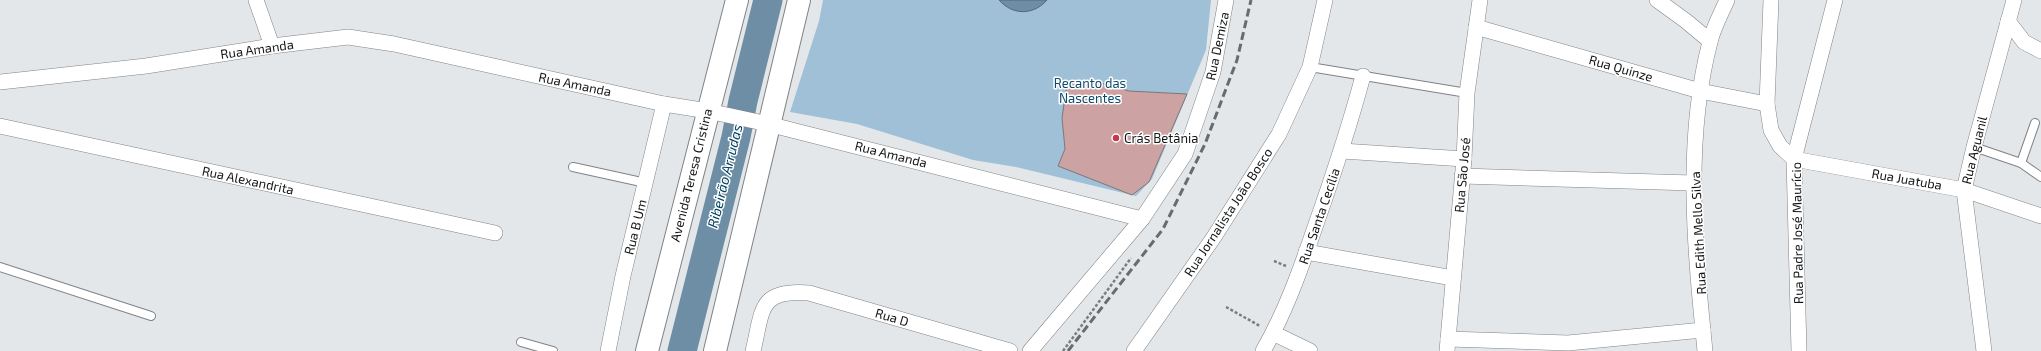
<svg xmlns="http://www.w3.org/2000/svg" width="2041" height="351" font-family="'Exo 2',sans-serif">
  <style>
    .green { fill: #9fc0d7 }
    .water { fill: #6d8ea4; stroke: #526a79 }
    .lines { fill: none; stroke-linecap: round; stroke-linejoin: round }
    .river { stroke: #6d8ea4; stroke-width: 29 }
    .building { fill: #cca2a2; stroke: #7d7878 }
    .lane-casing { stroke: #808386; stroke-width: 10 }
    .street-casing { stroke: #808386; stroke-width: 16 }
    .secondary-casing { stroke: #808386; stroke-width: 24 }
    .path { stroke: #7b7d7f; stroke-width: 2.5; stroke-dasharray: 3 2; stroke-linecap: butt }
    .lane { stroke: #fff; stroke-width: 8 }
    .street { stroke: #fff; stroke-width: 15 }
    .secondary { stroke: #fff; stroke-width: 22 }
    .rail { stroke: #696b6d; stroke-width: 3; stroke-dasharray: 8 4; stroke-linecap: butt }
    .poi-dot { fill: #c83849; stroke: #fff; stroke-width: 1.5 }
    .labels { text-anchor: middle; stroke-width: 3; stroke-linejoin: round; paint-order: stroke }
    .street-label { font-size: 13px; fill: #141516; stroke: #fff }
    .park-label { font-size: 13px; fill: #0e4b6c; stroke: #fff }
    .poi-label { font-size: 13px; fill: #141516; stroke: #fff; text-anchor: start }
    .water-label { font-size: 14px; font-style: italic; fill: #004262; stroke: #fff }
  </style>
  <rect width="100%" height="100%" fill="#e4e7ea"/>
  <!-- green -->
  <polygon class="green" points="823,0 1211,0 1206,50 1152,179 1136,196 1016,167 973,160 857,124 790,112 819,21"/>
  <!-- water -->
  <path class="water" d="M999,0H1047C1034,15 1013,16 999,0Z"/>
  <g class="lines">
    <!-- river -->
    <polyline class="river" points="682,351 736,137 743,101 768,0"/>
  </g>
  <!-- building -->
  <polygon class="building" points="1094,81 1129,91 1187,94 1149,182 1132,195 1058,166 1065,149 1062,118 1067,83"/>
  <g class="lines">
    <!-- lane casing -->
    <g class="lane-casing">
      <g id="lane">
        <polyline points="1310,67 1467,93"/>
        <polyline points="1974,147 2021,163 2041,177"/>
        <polyline points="2021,163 2035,123"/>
        <polyline points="573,167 646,183"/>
        <polyline points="0,267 151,316"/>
        <polyline points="521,342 553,351"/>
      </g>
    </g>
    <!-- street casing -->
    <g class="street-casing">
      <g id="street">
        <polyline points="256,0 272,46"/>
        <polyline points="1657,0 1686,21 1710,41"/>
        <polyline points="1771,0 1767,104 1771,130 1780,146 1794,159"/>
        <polyline points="2008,21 2024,42 2041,51"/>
        <polyline points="1476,27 1700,91 1767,104"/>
        <polyline points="0,82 146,66 272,46 348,37 394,44 664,104 708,111 768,124 1142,219"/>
        <polyline points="0,126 495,233"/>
        <polyline points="1342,151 1464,159"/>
        <polyline points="1794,159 1964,190 2041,216"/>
        <polyline points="1462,176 1693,183"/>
        <polyline points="1306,252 1453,278"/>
        <polyline points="1273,333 1310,351"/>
        <polyline points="1448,339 1568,343 1703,330"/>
        <polyline points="608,351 623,276 664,104"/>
        <path d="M753,351C763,310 758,289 809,293L1010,351"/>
        <polyline points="1030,351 1142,219 1185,154 1213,72 1226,0"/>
        <polyline points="1134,351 1214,237 1279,134 1310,67 1325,0"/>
        <path d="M1263,351C1285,313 1300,271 1314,230C1332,179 1349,128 1363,76"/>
        <polyline points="1447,351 1464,159 1467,93 1480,0"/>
        <path d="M1705,351C1695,251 1684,141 1710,42C1713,28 1721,14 1727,0"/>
        <polyline points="1799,351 1794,159 1835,0"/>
        <polyline points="1984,351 1964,190 1974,147 2014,0"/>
      </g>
    </g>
    <!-- secondary casing -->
    <g class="secondary-casing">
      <g id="secondary">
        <polyline points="647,351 737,0"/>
        <polyline points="715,351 799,0"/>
      </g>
    </g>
    <!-- path -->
    <g class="path">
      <polyline points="1274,261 1286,266"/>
      <polyline points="1226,307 1260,326"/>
      <polyline points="1063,351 1131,258"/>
    </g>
    <!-- lane -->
    <use href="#lane" class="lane"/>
    <!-- street -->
    <use href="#street" class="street"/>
    <!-- secondary -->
    <use href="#secondary" class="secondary"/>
    <!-- rail -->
    <polyline class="rail" points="1068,351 1163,229 1205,144 1237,60 1251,0"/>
  </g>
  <!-- markers -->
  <circle class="poi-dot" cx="1116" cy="138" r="4"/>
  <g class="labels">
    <!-- street labels -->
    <g class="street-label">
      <text transform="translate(1217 46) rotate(-78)" y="5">Rua Demiza</text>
      <text transform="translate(257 49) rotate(-8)" y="5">Rua Amanda</text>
      <text transform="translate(1621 68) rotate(16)" y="5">Rua Quinze</text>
      <text transform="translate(575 84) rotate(12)" y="5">Rua Amanda</text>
      <text transform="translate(1974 150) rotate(-76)" y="5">Rua Aguanil</text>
      <text transform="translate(891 154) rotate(14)" y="5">Rua Amanda</text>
      <text transform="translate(691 175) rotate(-76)" y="5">Avenida Teresa Cristina</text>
      <text transform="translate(1462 175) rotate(-85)" y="5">Rua São José</text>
      <text transform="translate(1907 179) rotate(10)" y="5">Rua Juatuba</text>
      <text transform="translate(248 180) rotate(12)" y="5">Rua Alexandrita</text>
      <text transform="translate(1228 212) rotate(-57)" y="5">Rua Jornalista João Bosco</text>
      <text transform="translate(1319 216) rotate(-71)" y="5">Rua Santa Cecília</text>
      <text transform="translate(635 227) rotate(-76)" y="5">Rua B Um</text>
      <text transform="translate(1698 233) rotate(-93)" y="5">Rua Edith Mello Silva</text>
      <text transform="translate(1797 233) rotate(-91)" y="5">Rua Padre José Maurício</text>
      <text transform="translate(892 317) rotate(16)" y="5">Rua D</text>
    </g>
    <!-- park labels -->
    <g class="park-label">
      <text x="1090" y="88">Recanto das<tspan x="1090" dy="15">Nascentes</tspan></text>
    </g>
    <!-- poi labels -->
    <g class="poi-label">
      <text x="1124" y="143">Crás Betânia</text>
    </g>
    <!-- water labels -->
    <g class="water-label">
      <text transform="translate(725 176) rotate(-76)" y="5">Ribeirão Arrudas</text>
    </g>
  </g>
</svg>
